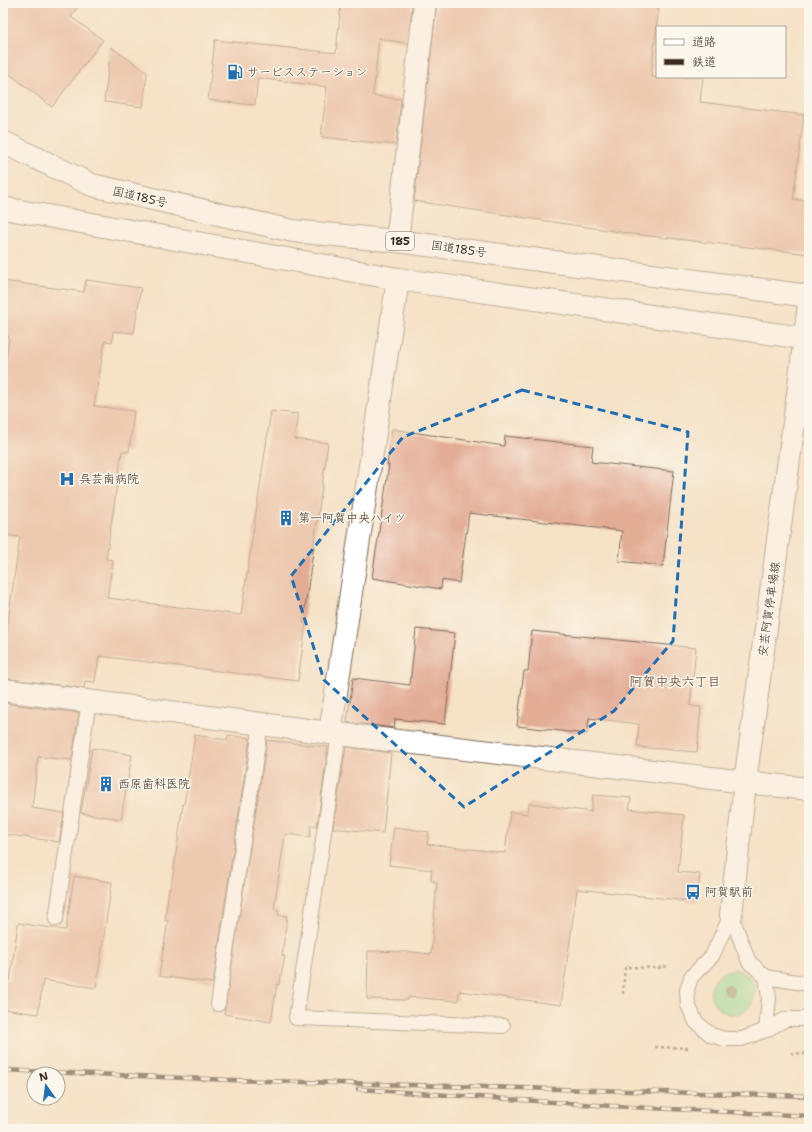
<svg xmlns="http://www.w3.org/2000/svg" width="812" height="1132" font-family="'Shantell Sans','Klee One',sans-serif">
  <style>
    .green { fill: #93df9c; stroke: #67845d }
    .building { fill: #e3ac94 }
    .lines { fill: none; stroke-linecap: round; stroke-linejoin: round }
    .lane-casing { stroke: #7c6a59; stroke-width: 16 }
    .street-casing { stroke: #7c6a59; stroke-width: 24 }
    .secondary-casing { stroke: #7c6a59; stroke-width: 24 }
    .highway-casing { stroke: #7c6a59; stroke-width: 24 }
    .path { stroke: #7c6a59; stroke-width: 2.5; stroke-dasharray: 3 3; stroke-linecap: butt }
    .lane { stroke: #fff; stroke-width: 14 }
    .street { stroke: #fff; stroke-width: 22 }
    .secondary { stroke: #fff; stroke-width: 22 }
    .highway { stroke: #fff; stroke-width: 22 }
    .rail-casing { stroke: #3b2a1e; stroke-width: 4.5 }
    .rail { stroke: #fbf7ec; stroke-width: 3; stroke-dasharray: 9; stroke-linecap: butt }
    .tree { fill: #9b967c }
    .marked { fill: none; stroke: #1f6fb2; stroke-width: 3; stroke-dasharray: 8 5; stroke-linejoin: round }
    .labels { text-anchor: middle; stroke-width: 3; stroke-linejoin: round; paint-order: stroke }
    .shield { fill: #fbf7ec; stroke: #75685c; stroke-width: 1 }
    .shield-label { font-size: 11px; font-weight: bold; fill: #3b2a1e }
    .poi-label { font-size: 12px; fill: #3b2a1e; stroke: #fbf7ec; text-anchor: start }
    .street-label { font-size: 12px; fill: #3b2a1e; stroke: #fbf7ec }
    .neighbourhood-label { font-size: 13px; font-weight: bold; fill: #765847; stroke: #fbf7ec }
  </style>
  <rect width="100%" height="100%" fill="#fbf7ec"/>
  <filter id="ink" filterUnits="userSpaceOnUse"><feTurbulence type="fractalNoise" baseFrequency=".025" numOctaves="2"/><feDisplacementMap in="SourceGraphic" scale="8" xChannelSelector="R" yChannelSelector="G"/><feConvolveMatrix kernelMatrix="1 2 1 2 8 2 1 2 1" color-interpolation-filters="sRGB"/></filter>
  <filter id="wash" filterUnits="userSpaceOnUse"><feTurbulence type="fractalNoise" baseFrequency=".012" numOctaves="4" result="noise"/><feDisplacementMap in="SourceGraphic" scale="16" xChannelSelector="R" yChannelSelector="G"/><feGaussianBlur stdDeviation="0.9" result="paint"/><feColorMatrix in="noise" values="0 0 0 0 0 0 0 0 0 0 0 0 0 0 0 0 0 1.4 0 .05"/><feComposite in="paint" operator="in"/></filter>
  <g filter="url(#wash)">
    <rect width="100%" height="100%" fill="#f5e2c7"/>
    <!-- green -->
    <circle class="green" cx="733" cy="992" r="22"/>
    <g id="blocks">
      <!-- building -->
      <g class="building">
        <polygon points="9,3 80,3 71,17 103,40 52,107 3,69 3,12"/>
        <polygon points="341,3 412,3 408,44 379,38 373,96 401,99 396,145 321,137 327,87 258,78 255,105 208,100 215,40 336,53"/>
        <polygon points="437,3 659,3 651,77 703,77 700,102 804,115 793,199 809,201 809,254 633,234 414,201"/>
        <polygon points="111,47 147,72 143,107 104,102"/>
        <polygon points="86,280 141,288 134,333 113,331 112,342 105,341 94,406 134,411 129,452 122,451 106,559 113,560 107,598 241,615 271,411 298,414 294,439 328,443 303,623 306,623 298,681 99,656 95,682 85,681 84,688 3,678 3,656 20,537 3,535 3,381 9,336 3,335 3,281 84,292"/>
        <polygon points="392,429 504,446 505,436 593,446 591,462 674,471 663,566 619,561 622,531 469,513 459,583 442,580 441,589 372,578 389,465 387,465"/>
        <polygon points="416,629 455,633 445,724 395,719 394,728 347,722 353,678 410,685"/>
        <polygon points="532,631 696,648 690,706 701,707 697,752 637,747 639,724 589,718 587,734 517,726 524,671 528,671"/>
        <polygon points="3,703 79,713 72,760 38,757 32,808 64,813 59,842 3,834"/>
        <polygon points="195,735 227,740 228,735 250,738 213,983 159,976 168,921 165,921 169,888 171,888 183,804 184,805"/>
        <polygon points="267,740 328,747 317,826 311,825 310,837 285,834 274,909 279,910 278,915 287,916 282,956 285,956 279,985 277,984 271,1022 224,1014"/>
        <polygon points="346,747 391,753 383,833 333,828"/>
        <polygon points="92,748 132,755 121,819 81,813"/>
        <polygon points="593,795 631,798 629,809 684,815 678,872 700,874 697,902 577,889 561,1005 459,991 458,1001 408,997 408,1000 367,999 368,951 412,952 431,954 437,882 431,881 432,870 389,865 394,827 429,832 427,844 505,853 510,812 528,814 529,803 591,812"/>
        <polygon points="74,876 112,882 96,988 43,980 38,1014 3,1009 3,980 10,981 18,923 66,930"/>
      </g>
    </g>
  </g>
  <g filter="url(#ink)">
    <use href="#blocks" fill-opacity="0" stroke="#7c6a59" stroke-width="1"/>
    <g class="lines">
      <!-- lane casing -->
      <g class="lane-casing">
        <g id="lane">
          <polyline points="339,734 296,1018 503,1026"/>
          <polyline points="731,915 712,956 691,977 687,990 688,1005 696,1022 711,1035 725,1039 742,1039 766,1030 786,1019 809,1019"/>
          <polyline points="731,915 749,962 766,977 809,984"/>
          <polyline points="56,919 89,701"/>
          <polyline points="766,977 769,998 766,1030"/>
          <polyline points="218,1004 261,724"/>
        </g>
      </g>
      <!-- street casing -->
      <g class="street-casing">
        <g id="street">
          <polyline points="397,241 425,3"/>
          <polyline points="3,690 330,733 745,782"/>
          <polyline points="330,733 398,279"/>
        </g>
      </g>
      <!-- secondary casing -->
      <g class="secondary-casing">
        <g id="secondary">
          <polyline points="745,782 809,789"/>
          <polyline points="731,915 745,782 799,386 809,303"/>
        </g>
      </g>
      <!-- highway casing -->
      <g class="highway-casing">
        <g id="highway">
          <polyline points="3,142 92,185 293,231 397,241 809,296"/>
          <polyline points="3,208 398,279 809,339"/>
        </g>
      </g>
      <!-- path -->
      <g class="path">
        <polyline points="623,994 625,967 659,968 668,966"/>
        <polyline points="655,1047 689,1048"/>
        <polyline points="791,1053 809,1054"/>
      </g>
      <!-- lane -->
      <use href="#lane" class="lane"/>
      <!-- street -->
      <use href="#street" class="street"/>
      <!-- secondary -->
      <use href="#secondary" class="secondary"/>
      <!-- highway -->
      <use href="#highway" class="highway"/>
      <!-- rail casing -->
      <g class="rail-casing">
        <g id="rail">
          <polyline points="3,1070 230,1080 809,1096"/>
          <polyline points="358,1089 612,1106 809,1116"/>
        </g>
      </g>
      <!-- rail -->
      <use href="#rail" class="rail"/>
    </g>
    <!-- trees -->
    <circle class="tree" cx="731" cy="991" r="6"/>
  </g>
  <!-- marked area -->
  <path d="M0 0H812V1132H0ZM522,390L688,432L673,641L614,711L464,807L324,680L291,576L403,437Z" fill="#f5e2c7" fill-opacity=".55" fill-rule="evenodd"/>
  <path class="marked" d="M522,390L688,432L673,641L614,711L464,807L324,680L291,576L403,437Z"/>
  <!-- icons -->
  <defs>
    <g id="fuel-bare" transform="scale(1.2)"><path d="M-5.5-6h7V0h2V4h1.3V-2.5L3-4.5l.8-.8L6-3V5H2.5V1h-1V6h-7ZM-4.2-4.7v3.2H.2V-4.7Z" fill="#1f6fb2" stroke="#fbf7ec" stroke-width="2.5" paint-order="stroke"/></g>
    <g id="hospital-bare" transform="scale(1.2)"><path d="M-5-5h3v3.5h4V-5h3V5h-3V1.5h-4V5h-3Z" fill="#1f6fb2" stroke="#fbf7ec" stroke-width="2.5" paint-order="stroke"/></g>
    <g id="building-bare" transform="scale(1.2)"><path d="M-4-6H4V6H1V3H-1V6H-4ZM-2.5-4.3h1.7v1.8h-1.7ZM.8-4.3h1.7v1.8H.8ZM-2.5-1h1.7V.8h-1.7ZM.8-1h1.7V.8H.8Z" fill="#1f6fb2" stroke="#fbf7ec" stroke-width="2.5" paint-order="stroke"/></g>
    <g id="bus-bare" transform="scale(1.2)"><path d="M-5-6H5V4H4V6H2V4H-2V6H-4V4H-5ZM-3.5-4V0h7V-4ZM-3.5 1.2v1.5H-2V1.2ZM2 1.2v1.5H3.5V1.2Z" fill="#1f6fb2" stroke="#fbf7ec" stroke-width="2.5" paint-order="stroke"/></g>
  </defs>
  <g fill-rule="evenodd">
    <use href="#fuel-bare" x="235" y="72"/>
    <use href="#hospital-bare" x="67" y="479"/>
    <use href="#building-bare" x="286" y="518"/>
    <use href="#building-bare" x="106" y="784"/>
    <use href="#bus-bare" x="693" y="892"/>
  </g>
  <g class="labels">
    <!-- shield labels -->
    <rect class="shield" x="386" y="232" width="28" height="18" rx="3"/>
    <g class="shield-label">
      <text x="400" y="245">185</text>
    </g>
    <!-- poi labels -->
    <g class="poi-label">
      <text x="247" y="76">サービスステーション</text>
      <text x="79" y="483">呉芸南病院</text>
      <text x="298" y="522">第一阿賀中央ハイツ</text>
      <text x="118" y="788">西原歯科医院</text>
      <text x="705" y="896">阿賀駅前</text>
    </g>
    <!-- street labels -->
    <g class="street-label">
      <text transform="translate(140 197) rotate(13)" y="4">国道185号</text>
      <text transform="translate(459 249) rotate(8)" y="4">国道185号</text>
      <text transform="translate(769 609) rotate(-82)" y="4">安芸阿賀停車場線</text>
    </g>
    <!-- neighbourhood labels -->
    <g class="neighbourhood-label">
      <text x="675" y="686">阿賀中央六丁目</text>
    </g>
  </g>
  <!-- margin -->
  <rect width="812" height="1132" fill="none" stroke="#fbf7ec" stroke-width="16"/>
  <!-- legend -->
  <rect x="656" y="26" width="130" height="52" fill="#fbf7ec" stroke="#aea59a"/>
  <rect x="664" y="39" width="20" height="6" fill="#ffffff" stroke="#aea59a"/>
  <text x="692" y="46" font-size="12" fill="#3b2a1e">道路</text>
  <rect x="664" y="59" width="20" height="6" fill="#3b2a1e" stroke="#aea59a"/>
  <text x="692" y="66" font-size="12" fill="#3b2a1e">鉄道</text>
  <!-- north arrow -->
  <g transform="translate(46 1086) rotate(346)"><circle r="19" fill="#fbf7ec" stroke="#aea59a"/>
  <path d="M0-3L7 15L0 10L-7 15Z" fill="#1f6fb2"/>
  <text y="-6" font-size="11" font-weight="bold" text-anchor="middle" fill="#3b2a1e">N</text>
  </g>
</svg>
